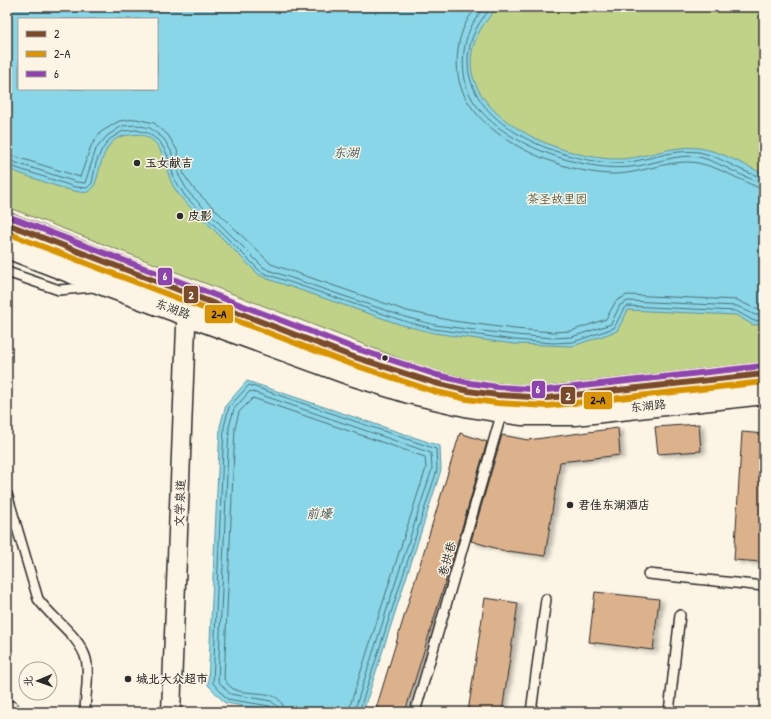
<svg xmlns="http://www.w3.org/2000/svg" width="771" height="719" font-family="'Patrick Hand','LXGW WenKai TC',sans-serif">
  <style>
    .green { fill: #c0d287; stroke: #767e59; fill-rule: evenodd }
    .water { fill: #88d6e7; stroke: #63929c; fill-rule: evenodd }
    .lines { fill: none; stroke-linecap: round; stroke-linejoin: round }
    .shore { stroke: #506f76; stroke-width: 1 }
    .building { fill: #dcb28c; stroke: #2b2b2b; filter: url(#shadow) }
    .lane-casing { stroke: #2b2b2b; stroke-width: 12 }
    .street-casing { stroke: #2b2b2b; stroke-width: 21 }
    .secondary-casing { stroke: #2b2b2b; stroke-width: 25 }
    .lane { stroke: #fcf5e5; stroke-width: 9 }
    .street { stroke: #fcf5e5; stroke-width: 18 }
    .secondary { stroke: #fcf5e5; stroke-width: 22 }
    .bus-1-casing { stroke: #fcf5e5; stroke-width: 9 }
    .bus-2-casing { stroke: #fcf5e5; stroke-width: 9 }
    .bus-3-casing { stroke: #fcf5e5; stroke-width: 9 }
    .bus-1 { stroke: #7a4b2a; stroke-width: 6 }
    .bus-2 { stroke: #d89406; stroke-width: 6 }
    .bus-3 { stroke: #8e44ad; stroke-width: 6 }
    .poi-dot { fill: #2b2b2b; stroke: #fcf5e5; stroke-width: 1.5 }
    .labels { text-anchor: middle; stroke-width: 3; stroke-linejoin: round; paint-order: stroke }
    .poi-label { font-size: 12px; font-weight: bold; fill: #2b2b2b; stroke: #fcf5e5; text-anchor: start }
    .park-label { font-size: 12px; fill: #505542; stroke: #fcf5e5 }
    .street-label { font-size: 12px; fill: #2b2b2b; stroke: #fcf5e5 }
    .water-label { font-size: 13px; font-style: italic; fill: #42565a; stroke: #fcf5e5 }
    .line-badge { stroke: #fcf5e5; stroke-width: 1.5 }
    .badge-label { font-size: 11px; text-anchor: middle; font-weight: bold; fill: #fff }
    .pale-badge-label { font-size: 11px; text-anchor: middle; font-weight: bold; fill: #111 }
  </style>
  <defs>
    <filter id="shadow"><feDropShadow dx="4.5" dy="2.5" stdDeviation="2" flood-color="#0004"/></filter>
  </defs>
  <rect width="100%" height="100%" fill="#fcf5e5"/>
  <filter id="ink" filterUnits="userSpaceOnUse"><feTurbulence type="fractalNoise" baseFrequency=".025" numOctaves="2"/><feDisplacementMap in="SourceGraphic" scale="8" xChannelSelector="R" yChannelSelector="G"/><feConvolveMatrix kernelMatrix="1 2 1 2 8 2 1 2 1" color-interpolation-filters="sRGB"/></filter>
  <g filter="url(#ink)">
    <!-- green -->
    <path class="green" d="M7,7H764V366L559,391L504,387L438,373L7,207ZM19,19H157V89H19Z"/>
    <!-- water -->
    <g class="water">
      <path d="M7,7H498C417,90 537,155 612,159C642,161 669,144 699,148C721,151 744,165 764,174V324L753,325L736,315L628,310L617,331L573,346L514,344L434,333L402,325L265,278L258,274C240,256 222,238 204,220C194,210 182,201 175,189C164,173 167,146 147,137C142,134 135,134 129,135C95,137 103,187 88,192C77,196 21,173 7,169ZM19,19H157V89H19Z"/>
      <polygon points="247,381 440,446 441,470 363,712 280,712 225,703 208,685 220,426 226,405"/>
    </g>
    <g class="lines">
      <!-- shore -->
      <g class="shore">
        <path d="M477,7C460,25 455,51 458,75C466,134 560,174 614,174C642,174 671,158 698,163C718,167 738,179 757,187L764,188"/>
        <path d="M485,7C466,27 460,52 465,80C475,137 580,173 630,167C653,165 676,153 699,157C719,161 746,181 764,182"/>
        <path d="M492,7C478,22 470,37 468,57C464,124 557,160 613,163C642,164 670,148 699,152C721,156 744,175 764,177"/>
        <polyline points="7,154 80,177 91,146 101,132 119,121 136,119 154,123 168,135 177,150 184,175 194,189 271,264 407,311 453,321 515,329 553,332 571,331 606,319 616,301 627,295 737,300 756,309 764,309"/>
        <polyline points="7,160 76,182 85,183 96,149 107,136 122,126 136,125 150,128 164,139 171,151 179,176 189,193 263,267 268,270 405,317 435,325 515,335 553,338 572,337 611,324 620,305 628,301 737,306 755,315 764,315"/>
        <polyline points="7,165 75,187 87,188 92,183 96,163 101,151 110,139 123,131 136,130 148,133 160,142 167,154 174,178 185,196 260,271 266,274 404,321 434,329 515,340 553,343 573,342 614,328 624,308 628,306 736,311 754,321 764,320"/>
        <polyline points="273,712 270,706 227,699 213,683 224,427 229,407 249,385 436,449 437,470 359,712"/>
        <polyline points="278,712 277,706 271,701 230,694 218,681 229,427 234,409 250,391 431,453 432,469 354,712"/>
        <path d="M284,712C283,685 247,698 232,688C229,686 226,682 224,679L235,428L239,412L253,398L425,457L426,468L348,712"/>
      </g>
    </g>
    <!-- building -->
    <g class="building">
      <polygon points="699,424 701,451 658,454 655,427"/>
      <polygon points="618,428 620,455 560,462 545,556 508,551 508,552 471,541 502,435 528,440"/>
      <polygon points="742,432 764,434 763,562 734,560"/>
      <polygon points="460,433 487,442 459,538 405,712 375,712"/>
      <polygon points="595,592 659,599 653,650 589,642"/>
      <polygon points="485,598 518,603 502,712 468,712"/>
    </g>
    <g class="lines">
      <!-- lane casing -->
      <g class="lane-casing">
        <g id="lane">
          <polyline points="7,272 59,290 93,287"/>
          <path d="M7,494L38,599C52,619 79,635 86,659C90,675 85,696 85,712"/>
          <polyline points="648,574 764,586"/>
          <polyline points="415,712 502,412"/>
          <polyline points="531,712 546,599"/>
          <polyline points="669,712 680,615"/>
        </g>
      </g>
      <!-- street casing -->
      <g class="street-casing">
        <polyline id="street" points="171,712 187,301"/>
      </g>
      <!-- secondary casing -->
      <g class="secondary-casing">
        <g id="secondary">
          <polyline points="7,224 348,355 435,383 469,391 497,395 547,398 764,374"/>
          <polyline points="7,247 106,285 348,373 409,392 470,406 521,414 575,414 764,393"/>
          <polyline points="7,712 9,712"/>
        </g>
      </g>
      <!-- lane -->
      <use href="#lane" class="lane"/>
      <!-- street -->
      <use href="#street" class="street"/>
      <!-- secondary -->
      <use href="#secondary" class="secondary"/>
      <!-- bus-1 casing -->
      <g class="bus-1-casing">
        <polyline id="bus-1" points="7,224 348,355 435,383 469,391 497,395 547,398 764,374"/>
      </g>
      <!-- bus-2 casing -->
      <g class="bus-2-casing">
        <polyline id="bus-2" points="7,233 345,362 433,391 467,399 497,403 547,406 764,382"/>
      </g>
      <!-- bus-3 casing -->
      <g class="bus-3-casing">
        <polyline id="bus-3" points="10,217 351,347 437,375 470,383 498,387 547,390 763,366"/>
      </g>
      <!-- bus-1 -->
      <use href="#bus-1" class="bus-1"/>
      <!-- bus-2 -->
      <use href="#bus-2" class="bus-2"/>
      <!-- bus-3 -->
      <use href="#bus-3" class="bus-3"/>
    </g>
  </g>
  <!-- markers -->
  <g class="poi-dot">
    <circle cx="137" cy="163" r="4"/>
    <circle cx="180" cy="216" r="4"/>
    <circle cx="385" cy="358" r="3.5"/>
    <circle cx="570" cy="505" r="4"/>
    <circle cx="128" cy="679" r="4"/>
  </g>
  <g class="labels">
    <!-- poi labels -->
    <g class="poi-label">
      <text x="145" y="167">玉女献吉</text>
      <text x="188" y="220">皮影</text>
      <text x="578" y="509">君佳东湖酒店</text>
      <text x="136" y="683">城北大众超市</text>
    </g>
    <!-- park labels -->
    <g class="park-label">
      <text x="557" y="203">茶圣故里园</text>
    </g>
    <!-- street labels -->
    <g class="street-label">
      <text transform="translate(173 309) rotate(20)" y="4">东湖路</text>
      <text transform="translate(648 406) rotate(-6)" y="4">东湖路</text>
      <text transform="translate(180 503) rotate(-88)" y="4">文学泉道</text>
      <text transform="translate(447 559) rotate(-74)" y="4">卷拱巷</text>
    </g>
    <!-- water labels -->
    <g class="water-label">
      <text x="346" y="157">东湖</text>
      <text x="319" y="518">前壕</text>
    </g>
  </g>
  <g class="line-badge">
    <rect x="157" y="267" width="16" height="19" rx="4" fill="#8e44ad"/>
    <rect x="183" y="285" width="16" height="19" rx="4" fill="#7a4b2a"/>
    <rect x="204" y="304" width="30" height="20" rx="4" fill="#d89406"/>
    <rect x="531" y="380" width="15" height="19" rx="4" fill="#8e44ad"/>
    <rect x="560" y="386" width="16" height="19" rx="4" fill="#7a4b2a"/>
    <rect x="583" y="391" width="30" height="19" rx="4" fill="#d89406"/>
  </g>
  <g class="badge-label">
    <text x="165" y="280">6</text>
    <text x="191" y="299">2</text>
    <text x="538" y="393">6</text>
    <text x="568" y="400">2</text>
  </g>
  <g class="pale-badge-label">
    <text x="219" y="318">2-A</text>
    <text x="598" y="404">2-A</text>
  </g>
  <!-- margin -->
  <rect width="771" height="719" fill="none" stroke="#fcf5e5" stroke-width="24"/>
  <rect x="12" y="12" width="747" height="695" fill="none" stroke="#2b2b2b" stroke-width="1.5" filter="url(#ink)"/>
  <!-- legend -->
  <rect x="18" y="18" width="140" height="72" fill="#fcf5e5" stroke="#a8a49b"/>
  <rect x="26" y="31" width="20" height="6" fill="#7a4b2a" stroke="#a8a49b"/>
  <text x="54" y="38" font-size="12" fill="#2b2b2b">2</text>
  <rect x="26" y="51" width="20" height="6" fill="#d89406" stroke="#a8a49b"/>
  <text x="54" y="58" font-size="12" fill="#2b2b2b">2-A</text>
  <rect x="26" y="71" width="20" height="6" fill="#8e44ad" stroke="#a8a49b"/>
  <text x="54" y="78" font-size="12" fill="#2b2b2b">6</text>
  <!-- north arrow -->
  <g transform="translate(38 681) rotate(268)"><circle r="19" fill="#fcf5e5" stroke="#a8a49b"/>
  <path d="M0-3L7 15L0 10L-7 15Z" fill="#2b2b2b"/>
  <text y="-6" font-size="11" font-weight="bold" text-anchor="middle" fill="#2b2b2b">北</text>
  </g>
</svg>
